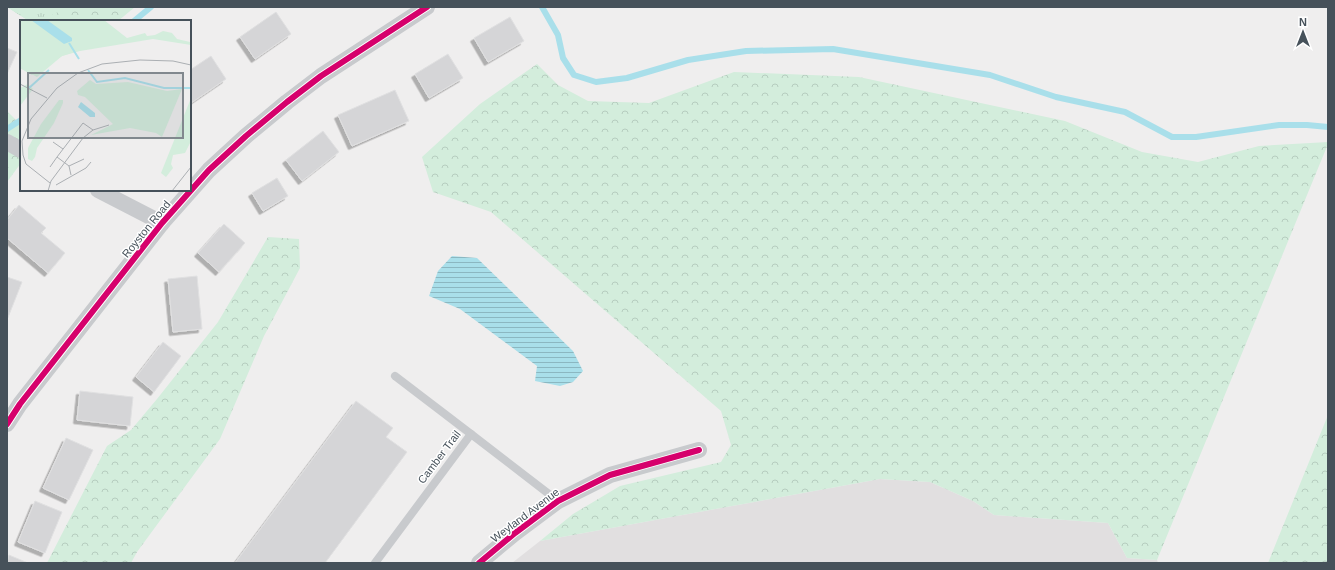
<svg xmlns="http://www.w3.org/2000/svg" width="1335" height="570" font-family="Helvetica,sans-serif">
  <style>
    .education { fill: #e1dfe0 }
    .forest { fill: url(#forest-crowns) }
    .park { fill: url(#park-tufts) }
    .water { fill: url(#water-rules) }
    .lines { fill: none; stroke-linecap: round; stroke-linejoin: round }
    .stream { stroke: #a9dfea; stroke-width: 6 }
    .building { fill: #d5d5d7; stroke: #e0e0e1; filter: url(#shadow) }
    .lane { stroke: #c8cacd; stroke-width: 8 }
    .street { stroke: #c8cacd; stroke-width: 16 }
    .cycleway-casing { stroke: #fff; stroke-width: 8 }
    .cycleway { stroke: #d6006c; stroke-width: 6 }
    .labels { text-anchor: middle; stroke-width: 3; stroke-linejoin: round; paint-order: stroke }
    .street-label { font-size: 11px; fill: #46515a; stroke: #fff }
    .inset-river { fill: none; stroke: #a9dfea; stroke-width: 2 }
    .inset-road { fill: none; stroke: #abafb3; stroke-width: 1 }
    .view { fill: #81888e; fill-opacity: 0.15; stroke: #81888e; stroke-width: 2 }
    .inset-edge { fill: none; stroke: #46515a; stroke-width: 2 }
  </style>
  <defs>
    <pattern id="forest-crowns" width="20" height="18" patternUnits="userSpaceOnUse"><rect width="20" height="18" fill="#d3eddc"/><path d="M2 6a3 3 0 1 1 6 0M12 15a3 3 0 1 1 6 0" fill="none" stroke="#b6cdbf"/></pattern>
    <pattern id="park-tufts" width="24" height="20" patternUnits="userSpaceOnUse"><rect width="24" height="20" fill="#d3eddc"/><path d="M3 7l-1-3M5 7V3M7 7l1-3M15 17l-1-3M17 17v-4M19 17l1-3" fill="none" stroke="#b6cdbf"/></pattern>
    <pattern id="water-rules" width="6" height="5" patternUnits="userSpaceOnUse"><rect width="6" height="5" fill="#a9dfea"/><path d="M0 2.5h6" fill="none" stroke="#8bb7c1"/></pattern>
    <filter id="shadow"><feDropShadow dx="-3.5" dy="3.5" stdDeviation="0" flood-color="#0004"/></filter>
  </defs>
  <rect width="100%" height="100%" fill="#efeeee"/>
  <!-- education -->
  <polygon class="education" points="880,479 930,482 973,501 994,515 1108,523 1127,558 1157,560 1158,563 512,563 540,541"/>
  <!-- forest -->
  <g class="forest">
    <polygon points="7,7 135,7 118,21 29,21"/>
    <polygon points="537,64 558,85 588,101 649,103 734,72 859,77 1065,121 1142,152 1198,162 1259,146 1328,142 1328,144 1157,560 1127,558 1108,523 994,515 973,501 930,482 880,479 540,541 573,514 620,486 721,462 731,445 721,411 491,212 433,192 422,157 480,104"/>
    <polygon points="7,111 21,125 21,163 7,182"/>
    <polygon points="268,237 299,239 300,268 264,336 220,439 137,552 131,563 47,563 107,446 131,430 157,399 218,322"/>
    <polygon points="1328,415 1328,563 1268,563"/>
  </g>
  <!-- park -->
  <polygon class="park" points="7,7 68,7 40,21 29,21"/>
  <!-- water -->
  <polygon class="water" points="452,256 477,258 573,351 583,371 573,382 560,386 535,381 537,366 460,309 429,296 438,271"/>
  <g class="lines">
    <!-- stream -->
    <g class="stream">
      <polyline points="542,7 558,35 563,58 574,75 596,82 627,78 688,60 746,51 833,49 990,75 1056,97 1125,112 1172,137 1196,137 1279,125 1307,125 1328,127"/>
      <polyline points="134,21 151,7"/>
      <polyline points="7,129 21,120"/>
    </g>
  </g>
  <!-- building -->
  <g class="building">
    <polygon points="276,12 291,34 255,59 240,37"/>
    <polygon points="510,17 524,41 488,62 474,38"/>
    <polygon points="7,48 17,52 7,74"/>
    <polygon points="448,54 463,78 429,98 415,74"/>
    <polygon points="211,56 226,79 191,103 190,70"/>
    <polygon points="395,90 409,121 352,146 338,115"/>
    <polygon points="323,131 339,152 302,181 286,160"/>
    <polygon points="277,178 288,196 263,211 252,193"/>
    <polygon points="19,205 46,228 41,233 65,253 48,273 7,238 7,220"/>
    <polygon points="224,224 245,243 219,272 198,253"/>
    <polygon points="197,276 202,329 173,332 168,279"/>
    <polygon points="7,277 22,282 7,320"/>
    <polygon points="163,342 181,356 154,392 136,377"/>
    <polygon points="80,391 133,397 130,426 77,420"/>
    <polygon points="356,401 393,428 386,437 407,452 325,563 235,563"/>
    <polygon points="66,438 93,450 69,500 43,488"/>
    <polygon points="35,501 62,512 45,553 18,542"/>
    <polygon points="9,555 28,563 7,563"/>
  </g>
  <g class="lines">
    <!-- lane -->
    <g class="lane">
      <polyline points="395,376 471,434"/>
      <polyline points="375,563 471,434 558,501"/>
    </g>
    <!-- street -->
    <g class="street">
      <polyline points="7,142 21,150"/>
      <polyline points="98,190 162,223"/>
      <polyline points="7,424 20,404 162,223 209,170 246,136 287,102 321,76 427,7"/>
      <polyline points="479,563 515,533 558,501 610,475 699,450"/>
    </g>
    <!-- cycleway casing -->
    <g class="cycleway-casing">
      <g id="cycleway">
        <polyline points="7,424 20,404 162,223 209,170 246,136 287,102 321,76 427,7"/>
        <polyline points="479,563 515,533 558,501 610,475 699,450"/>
      </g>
    </g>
    <!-- cycleway -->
    <use href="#cycleway" class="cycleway"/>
  </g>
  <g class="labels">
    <!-- street labels -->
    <g class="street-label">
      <text transform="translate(146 229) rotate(-51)" y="4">Royston Road</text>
      <text transform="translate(439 457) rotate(-53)" y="4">Camber Trail</text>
      <text transform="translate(525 515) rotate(-37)" y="4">Weyland Avenue</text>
    </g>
  </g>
  <!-- overview -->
  <g transform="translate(20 20)">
    <rect width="171" height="171" fill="#efeeee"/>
    <path d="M0,0H84L107,18L125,13L127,16L135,15L143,11L152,13L157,19L170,22L171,25L133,19L60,31L42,36L17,57L0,48ZM70,60L76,64L108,62L147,71L162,69L142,117L136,113L110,108L71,115L93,104L65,77L58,75L57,71ZM8,64L13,69L0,86V68ZM171,78V121L165,133L153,135L151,144L153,148L146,157L141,153ZM39,80H43V83L34,103L17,128L15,137L12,141L8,139V128L21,104Z" fill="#d3eddc"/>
    <path d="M0,0H80L103,22L57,31L42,36L12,55L0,48Z" fill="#d3eddc"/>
    <path d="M11,0H27L52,18V21L44,24ZM61,82L75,93V97H70L58,87Z" fill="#a9dfea"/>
    <path class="inset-river" d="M49,23L59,39M68,50L77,62L105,58L144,68H171M9,68L29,50"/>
    <path class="inset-road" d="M0,64L27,78M33,122L43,129M49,146L64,139M30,147L37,137M51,155L49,146L37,137L63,103L73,110M30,163L6,144L3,135L2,121L11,99L37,68L58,53L82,44L120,40L153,41L171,45M36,165L66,148L71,142M28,171L31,161L63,118L73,110L89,105M152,171L171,147"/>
    <path class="view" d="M8,53H163V118H8Z"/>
    <rect width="171" height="171" class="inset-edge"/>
  </g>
  <!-- border -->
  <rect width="1335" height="570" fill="none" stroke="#46515a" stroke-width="16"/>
  <!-- north arrow -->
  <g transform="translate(1303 32)" stroke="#ffffff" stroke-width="3" paint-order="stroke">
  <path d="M0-3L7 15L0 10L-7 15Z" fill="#46515a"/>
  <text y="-6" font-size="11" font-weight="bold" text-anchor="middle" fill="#46515a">N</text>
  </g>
</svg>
